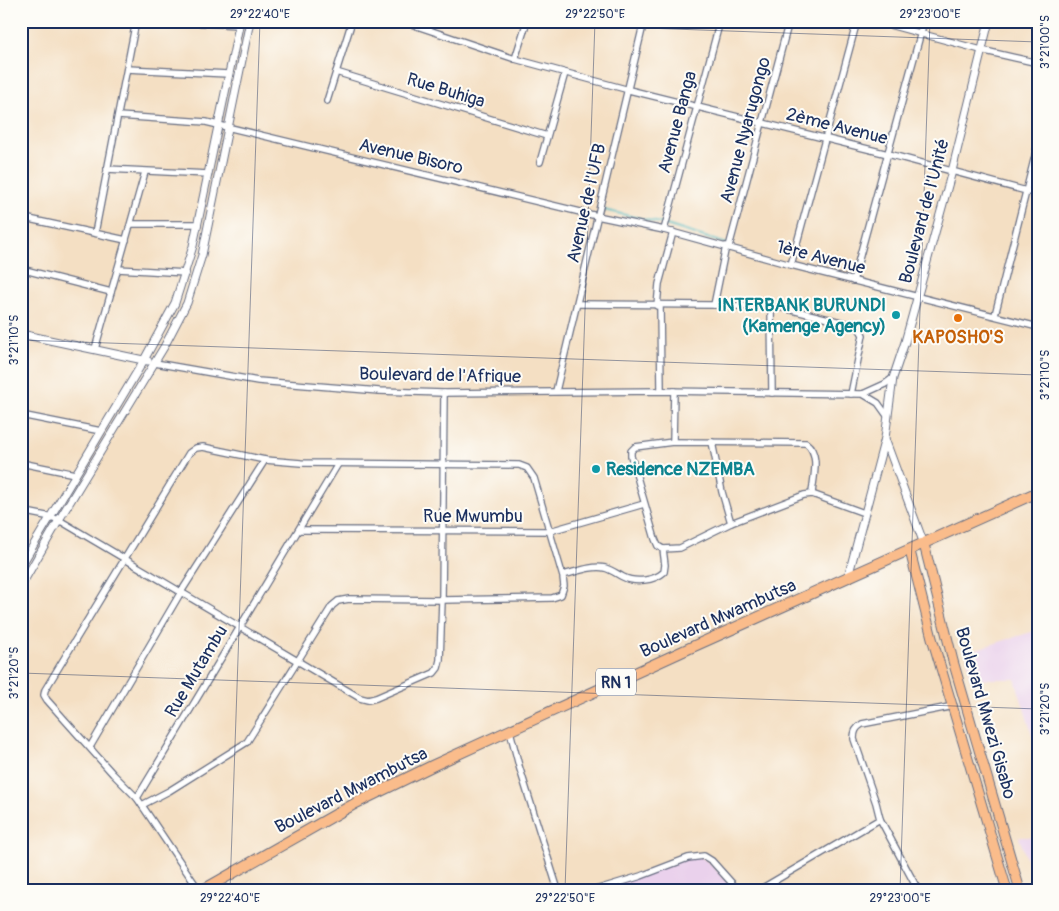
<svg xmlns="http://www.w3.org/2000/svg" width="1059" height="911" font-family="Pangolin,sans-serif">
  <style>
    .built { fill: #ead1ec }
    .lines { fill: none; stroke-linecap: round; stroke-linejoin: round }
    .stream { stroke: #48b8be; stroke-width: 2 }
    .minor-casing { stroke: #676d81; stroke-width: 8 }
    .tertiary-casing { stroke: #676d81; stroke-width: 9 }
    .primary-casing { stroke: #676d81; stroke-width: 11 }
    .trunk-casing { stroke: #676d81; stroke-width: 12 }
    .minor { stroke: #fff; stroke-width: 5.5 }
    .tertiary { stroke: #fff; stroke-width: 7 }
    .primary { stroke: #fabc8b; stroke-width: 9 }
    .trunk { stroke: #fabc8b; stroke-width: 10 }
    .ticks { fill: none; stroke: #1b2f5e; stroke-width: 1; stroke-opacity: 0.45 }
    .culture-dot { fill: #0f9aa8; stroke: #fdfcf7; stroke-width: 2 }
    .food-dot { fill: #e8710a; stroke: #fdfcf7; stroke-width: 2 }
    .labels { text-anchor: middle; stroke-width: 4; stroke-linejoin: round; paint-order: stroke }
    .shield { fill: #fdfcf7; stroke: #5f6c8c; stroke-width: 1 }
    .shield-label { font-size: 16px; font-weight: bold; fill: #1b2f5e }
    .street-label { font-size: 18px; fill: #1b2f5e; stroke: #fdfcf7 }
    .culture-label { font-size: 18px; font-weight: bold; fill: #0d838f; stroke: #fdfcf7; text-anchor: end }
    .food-label { font-size: 18px; font-weight: bold; fill: #c56008; stroke: #fdfcf7 }
    .neatline { fill: none; stroke: #1b2f5e; stroke-width: 2 }
    .ticks-label { font-size: 12px; text-anchor: middle; fill: #1b2f5e }
  </style>
  <rect width="100%" height="100%" fill="#fdfcf7"/>
  <filter id="ink" filterUnits="userSpaceOnUse"><feTurbulence type="fractalNoise" baseFrequency=".02" numOctaves="2"/><feDisplacementMap in="SourceGraphic" scale="10" xChannelSelector="R" yChannelSelector="G"/><feConvolveMatrix kernelMatrix="1 2 1 2 8 2 1 2 1" color-interpolation-filters="sRGB"/></filter>
  <filter id="wash" filterUnits="userSpaceOnUse"><feTurbulence type="fractalNoise" baseFrequency=".0096" numOctaves="4" result="noise"/><feDisplacementMap in="SourceGraphic" scale="20" xChannelSelector="R" yChannelSelector="G"/><feGaussianBlur stdDeviation="1.12" result="paint"/><feColorMatrix in="noise" values="0 0 0 0 0 0 0 0 0 0 0 0 0 0 0 0 0 1.4 0 .05"/><feComposite in="paint" operator="in"/></filter>
  <g filter="url(#wash)">
    <rect width="100%" height="100%" fill="#f4dfc3"/>
    <!-- built -->
    <g class="built">
      <polygon points="1038,630 1038,754 1015,679 970,679 967,652"/>
      <polygon points="1019,837 1038,837 1038,890 1037,890"/>
      <polygon points="698,855 711,864 734,890 590,890 669,864 668,862"/>
    </g>
    <g class="lines">
      <!-- stream -->
      <polyline class="stream" points="604,210 660,223 727,244"/>
    </g>
  </g>
  <g filter="url(#ink)">
    <g class="lines">
      <!-- minor casing -->
      <g class="minor-casing">
        <g id="minor">
          <polyline points="169,21 239,25"/>
          <polyline points="402,21 515,59 629,90 888,154 1038,194"/>
          <polyline points="875,21 981,50 1038,63"/>
          <polyline points="515,59 527,21"/>
          <polyline points="127,69 228,74"/>
          <polyline points="336,72 547,136"/>
          <polyline points="327,101 352,21"/>
          <polyline points="118,116 206,122 597,216 664,230 791,265 1038,327"/>
          <polyline points="540,162 565,73"/>
          <polyline points="107,169 208,174"/>
          <polyline points="21,219 29,219 126,240"/>
          <polyline points="131,224 198,224"/>
          <polyline points="664,230 720,21"/>
          <polyline points="95,233 136,21"/>
          <polyline points="729,247 789,21"/>
          <polyline points="791,265 857,21"/>
          <polyline points="21,269 111,292"/>
          <polyline points="118,269 186,273"/>
          <polyline points="853,281 924,21"/>
          <polyline points="577,304 714,305 784,308 853,325 859,328 863,335 851,394"/>
          <polyline points="714,305 726,246"/>
          <polyline points="657,306 659,284 673,232"/>
          <polyline points="660,306 661,391"/>
          <polyline points="771,307 772,393"/>
          <polyline points="995,315 1038,144"/>
          <polyline points="95,349 145,172"/>
          <polyline points="155,363 258,381 379,391 444,393 661,391 863,394 885,384 893,378"/>
          <polyline points="556,391 644,21"/>
          <polyline points="863,394 878,403 888,417"/>
          <polyline points="21,415 101,431"/>
          <polyline points="673,442 674,391"/>
          <polyline points="712,442 722,492 731,523"/>
          <polyline points="21,463 75,474"/>
          <polyline points="21,511 51,517 59,520 360,698 368,700 376,698 434,673 438,668 440,660 442,600 444,393"/>
          <polyline points="299,530 550,531 644,504"/>
          <path d="M663,549L658,546L655,539L631,456V451L635,447L673,442L806,443C821,454 813,478 812,494"/>
          <polyline points="663,549 680,548 731,523 804,495 812,494 864,513"/>
          <path d="M563,575C576,572 592,565 605,568C612,570 617,574 623,577C635,583 654,581 664,572L665,565L663,549"/>
          <polyline points="510,731 519,766 558,890"/>
          <polyline points="90,747 181,592 265,460"/>
          <polyline points="137,798 113,774 47,700 44,695 45,690 189,453 196,448 203,447 265,460 301,463 519,465 527,468 534,478 563,577 564,586 561,595 552,598 442,600 349,599 338,601 332,606 247,742 169,791 142,805"/>
          <polyline points="199,890 137,798 338,464"/>
          <polyline points="595,890 641,876 688,858 704,856 712,861 738,890"/>
          <polyline points="759,890 880,819"/>
          <path d="M918,890L880,819L876,803L854,739C854,731 856,728 862,724L954,706"/>
        </g>
      </g>
      <!-- tertiary casing -->
      <g class="tertiary-casing">
        <g id="tertiary">
          <polyline points="21,334 148,361"/>
          <polyline points="885,439 924,544"/>
          <polyline points="21,566 144,360 175,303 193,246 240,21"/>
          <polyline points="848,577 885,438 893,378 905,342 952,171 989,21"/>
          <polyline points="21,586 59,520 164,347 187,303 202,255 250,21"/>
        </g>
      </g>
      <!-- primary casing -->
      <g class="primary-casing">
        <g id="primary">
          <polyline points="924,544 953,661 1020,890"/>
          <polyline points="910,551 932,638 1007,890"/>
        </g>
      </g>
      <!-- trunk casing -->
      <g class="trunk-casing">
        <polyline id="trunk" points="203,890 356,803 434,765 692,647 1038,492"/>
      </g>
      <!-- minor -->
      <use href="#minor" class="minor"/>
      <!-- tertiary -->
      <use href="#tertiary" class="tertiary"/>
      <!-- primary -->
      <use href="#primary" class="primary"/>
      <!-- trunk -->
      <use href="#trunk" class="trunk"/>
    </g>
  </g>
  <!-- ticks -->
  <path class="ticks" d="M448,21L1038,42M21,340L1038,375M21,673L1038,709M230,890L260,21M565,890L595,21M900,890L930,21"/>
  <!-- markers -->
  <g class="culture-dot">
    <circle cx="896" cy="315" r="5"/>
    <circle cx="596" cy="469" r="5"/>
  </g>
  <circle class="food-dot" cx="958" cy="318" r="5"/>
  <g class="labels">
    <!-- shield labels -->
    <rect class="shield" x="596" y="668.5" width="40" height="27" rx="4"/>
    <g class="shield-label">
      <text x="616" y="688">RN 1</text>
    </g>
    <!-- street labels -->
    <g class="street-label">
      <text transform="translate(446 90) rotate(17)" y="6">Rue Buhiga</text>
      <text transform="translate(677 122) rotate(-75)" y="6">Avenue Banga</text>
      <text transform="translate(837 126) rotate(14)" y="6">2ème Avenue</text>
      <text transform="translate(745 130) rotate(-75)" y="6">Avenue Nyarugongo</text>
      <text transform="translate(411 156) rotate(13)" y="6">Avenue Bisoro</text>
      <text transform="translate(586 203) rotate(-77)" y="6">Avenue de l'UFB</text>
      <text transform="translate(924 211) rotate(-75)" y="6">Boulevard de l'Unité</text>
      <text transform="translate(821 257) rotate(14)" y="6">1ère Avenue</text>
      <text transform="translate(440 375) rotate(1)" y="6">Boulevard de l'Afrique</text>
      <text x="473" y="522">Rue Mwumbu</text>
      <text transform="translate(718 618) rotate(-24)" y="6">Boulevard Mwambutsa</text>
      <text transform="translate(196 671) rotate(-59)" y="6">Rue Mutambu</text>
      <text transform="translate(986 713) rotate(74)" y="6">Boulevard Mwezi Gisabo</text>
      <text transform="translate(351 790) rotate(-27)" y="6">Boulevard Mwambutsa</text>
    </g>
    <!-- culture labels -->
    <g class="culture-label">
      <text x="886" y="311">INTERBANK BURUNDI<tspan x="886" dy="21">(Kamenge Agency)</tspan></text>
      <text x="606" y="475" text-anchor="start">Residence NZEMBA</text>
    </g>
    <!-- food labels -->
    <g class="food-label">
      <text x="958" y="343">KAPOSHO'S</text>
    </g>
  </g>
  <!-- margin -->
  <rect width="1059" height="911" fill="none" stroke="#fdfcf7" stroke-width="55"/>
  <rect x="28" y="28" width="1004" height="856" class="neatline"/>
  <g class="ticks-label">
    <text x="260" y="18">29°22'40"E</text>
    <text x="595" y="18">29°22'50"E</text>
    <text x="930" y="18">29°23'00"E</text>
    <text transform="translate(1045 42) rotate(-90)" y="4">3°21'00"S</text>
    <text transform="translate(14 340) rotate(-90)" y="4">3°21'10"S</text>
    <text transform="translate(1045 375) rotate(-90)" y="4">3°21'10"S</text>
    <text transform="translate(14 673) rotate(-90)" y="4">3°21'20"S</text>
    <text transform="translate(1045 709) rotate(-90)" y="4">3°21'20"S</text>
    <text x="230" y="902">29°22'40"E</text>
    <text x="565" y="902">29°22'50"E</text>
    <text x="900" y="902">29°23'00"E</text>
  </g>
</svg>
